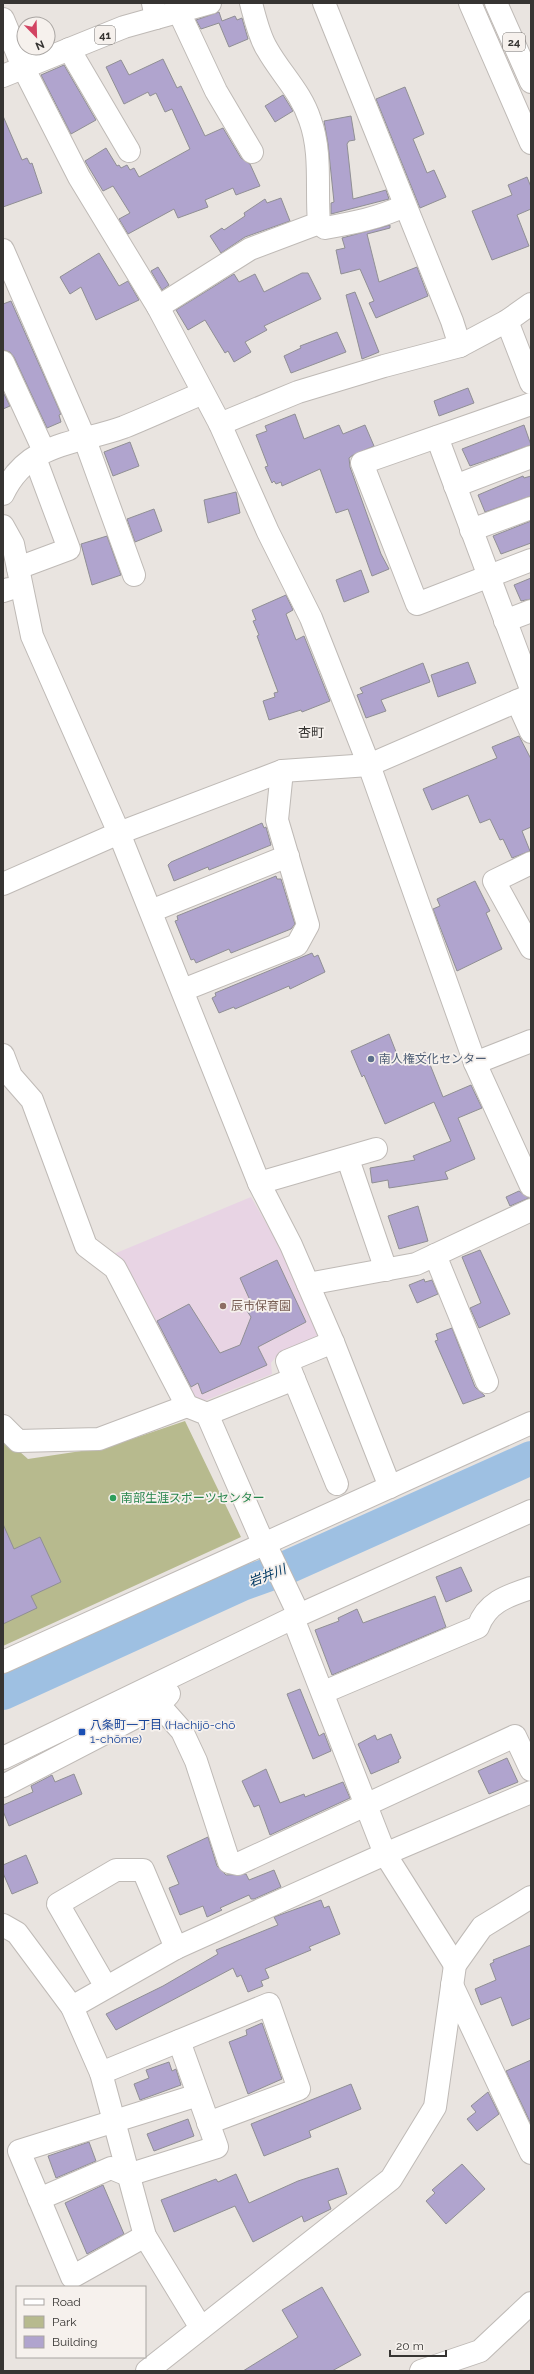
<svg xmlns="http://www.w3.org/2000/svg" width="534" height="2374" font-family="Raleway,'Noto Sans JP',sans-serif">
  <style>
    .education { fill: #e8d4e4 }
    .green { fill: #b7ba8e }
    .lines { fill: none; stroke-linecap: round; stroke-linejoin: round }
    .river { stroke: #9ec0e2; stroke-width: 34 }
    .building { fill: #b0a4ce; stroke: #908f94 }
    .minor-casing { stroke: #bfbab6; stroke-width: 24 }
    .major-casing { stroke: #bfbab6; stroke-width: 24 }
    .highway-casing { stroke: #bfbab6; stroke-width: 24 }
    .minor { stroke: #fff; stroke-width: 22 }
    .major { stroke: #fff; stroke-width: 22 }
    .highway { stroke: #fff; stroke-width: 22 }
    .service-dot { fill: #5c6f8a; stroke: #f6f1ed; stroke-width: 1.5 }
    .education-dot { fill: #8d6e63; stroke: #f6f1ed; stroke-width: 1.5 }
    .leisure-dot { fill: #2e9e5b; stroke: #f6f1ed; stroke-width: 1.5 }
    .transit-dot { fill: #1a4fb4; stroke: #f6f1ed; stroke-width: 1.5 }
    .labels { text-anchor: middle; stroke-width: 3.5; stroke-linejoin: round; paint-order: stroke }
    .shield { fill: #f6f1ed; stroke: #706d6a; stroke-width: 1 }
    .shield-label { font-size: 11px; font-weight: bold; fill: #363432 }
    .service-label { font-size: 12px; fill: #4e5e75; stroke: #f6f1ed; text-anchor: start }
    .education-label { font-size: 12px; fill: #785e54; stroke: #f6f1ed; text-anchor: start }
    .leisure-label { font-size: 12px; fill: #27864d; stroke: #f6f1ed; text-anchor: start }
    .transit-label { font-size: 12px; fill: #164399; stroke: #f6f1ed; text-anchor: start }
    .neighbourhood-label { font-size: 13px; fill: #363432; stroke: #f6f1ed }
    .water-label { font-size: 13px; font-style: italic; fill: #003862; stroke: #f6f1ed }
  </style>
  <rect width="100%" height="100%" fill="#e9e4e0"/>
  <!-- education -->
  <polygon class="education" points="251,1197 286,1257 318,1337 279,1353 271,1363 272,1374 204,1401 183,1392 109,1256"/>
  <!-- green -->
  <polygon class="green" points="185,1421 241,1537 3,1646 3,1437 28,1459 108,1447"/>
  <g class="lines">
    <!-- river -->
    <polyline class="river" points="3,1693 242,1584 281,1570 531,1458"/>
  </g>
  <!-- building -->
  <g class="building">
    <polygon points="219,12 222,21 235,16 237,20 242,18 248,39 229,47 219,23 201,29 196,20"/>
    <polygon points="163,59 177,88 181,86 205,136 223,128 241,158 250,164 260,186 236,195 233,188 205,200 208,207 178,218 174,209 128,234 119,219 130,213 113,186 103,191 85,161 106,148 117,166 119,165 121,168 127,165 130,170 134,168 139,177 190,149 172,109 165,112 156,93 150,96 148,92 124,104 106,67 121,60 129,75"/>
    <polygon points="64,65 96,120 71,134 41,75"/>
    <polygon points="405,87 424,134 413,139 427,173 434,170 446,197 420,208 376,99"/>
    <polygon points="283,95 293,111 275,122 265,106"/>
    <polygon points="3,116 22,160 27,158 30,164 32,163 42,193 3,207"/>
    <polygon points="351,116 355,140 349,141 347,144 353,199 386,190 389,199 331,214 331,203 334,202 328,144 324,121"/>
    <polygon points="527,177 531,187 531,209 517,215 529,246 492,260 472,211 512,195 508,185"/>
    <polygon points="281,198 290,221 245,237 221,253 210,236 222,228 224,230 245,216 244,213 265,199 267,203"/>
    <polygon points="390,225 390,228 367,234 379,282 417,267 428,296 376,318 369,303 374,301 360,269 341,274 336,250 345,248 342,238"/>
    <polygon points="99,253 119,286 128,281 139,300 96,320 81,287 70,294 60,277"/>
    <polygon points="158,267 169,285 162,290 151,271"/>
    <polygon points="302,273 308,273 321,299 264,326 267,330 245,342 251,352 234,362 228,351 225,353 205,320 188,330 176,310 234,274 239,282 255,274 264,292"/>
    <polygon points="355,292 379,352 362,359 346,295"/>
    <polygon points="11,301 61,414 59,415 61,422 47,428 14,357 10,352 3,350 3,304"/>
    <polygon points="337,332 346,352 291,373 284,356 301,348 300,346"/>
    <polygon points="468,388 474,403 439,416 434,401"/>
    <polygon points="3,392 10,406 3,409"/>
    <polygon points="295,414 304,439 339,425 343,434 365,425 374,446 353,455 349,458 350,467 381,554 389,569 372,576 348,509 336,513 320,469 282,486 281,482 276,484 274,481 272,483 265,467 268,466 256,435 267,431 265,426"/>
    <polygon points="524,425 531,445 470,466 462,449"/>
    <polygon points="130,442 139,466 113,476 104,452"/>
    <polygon points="523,476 524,478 531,476 531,496 485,512 478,495"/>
    <polygon points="236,492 240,513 208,523 204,500"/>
    <polygon points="154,509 162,531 135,542 127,519"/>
    <polygon points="531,521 531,543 501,554 493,536"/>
    <polygon points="107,536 121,575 92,585 81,544"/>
    <polygon points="361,570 369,592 344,602 336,580"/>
    <polygon points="531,578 531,599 521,601 514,585"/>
    <polygon points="286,595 293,610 286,614 296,640 304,636 330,701 302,712 301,710 269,720 263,701 275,697 274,693 278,692 257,636 259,635 253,621 256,620 252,610"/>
    <polygon points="468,662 476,683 438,697 431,675"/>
    <polygon points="423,663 430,682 381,700 386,711 366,718 357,695 363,693 360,688"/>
    <polygon points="519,736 531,759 531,827 522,831 530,851 512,858 503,839 500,840 490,819 480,823 468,795 432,810 423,789 497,758 492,747"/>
    <polygon points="262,823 264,828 266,827 271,845 209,870 208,867 174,881 168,865 171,862"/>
    <polygon points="276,876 277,879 281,879 295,924 291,929 231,953 229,949 196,963 194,959 191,960 175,921 178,920 177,916"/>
    <polygon points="475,881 490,911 486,913 502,949 457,971 433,909 440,906 437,899"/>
    <polygon points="312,953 314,957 318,955 325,972 290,989 289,986 235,1009 234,1007 219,1013 212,998 216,996 215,993"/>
    <polygon points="389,1034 400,1062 425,1052 443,1097 471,1085 482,1108 458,1118 475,1159 445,1172 448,1179 389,1188 388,1180 372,1183 370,1168 415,1160 413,1156 451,1141 434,1102 385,1124 364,1075 362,1077 351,1051"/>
    <polygon points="519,1191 529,1198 510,1206 506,1197"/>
    <polygon points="418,1206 428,1241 399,1249 388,1216"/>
    <polygon points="480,1250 510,1314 479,1328 470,1308 481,1303 462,1257"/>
    <polygon points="277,1260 306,1322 258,1347 267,1365 202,1394 198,1383 191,1387 157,1321 189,1304 220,1353 240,1345 251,1317 247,1311 253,1307 240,1278"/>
    <polygon points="424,1279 425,1282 432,1280 438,1294 417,1303 409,1285"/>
    <polygon points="452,1328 475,1387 485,1396 463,1404 435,1341 438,1340 436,1334"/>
    <polygon points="3,1524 14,1549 40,1537 61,1582 31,1596 37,1608 3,1624"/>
    <polygon points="461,1567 472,1591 446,1602 436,1577"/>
    <polygon points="435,1596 446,1627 332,1675 315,1630 339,1621 338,1618 357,1609 363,1623"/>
    <polygon points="300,1689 319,1736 324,1733 331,1751 313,1759 287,1694"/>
    <polygon points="391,1734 401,1758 398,1760 399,1762 371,1774 358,1744 375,1735 377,1740"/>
    <polygon points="507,1758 518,1782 489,1794 478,1771"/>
    <polygon points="266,1769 280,1803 304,1794 305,1797 343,1782 350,1798 270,1835 259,1805 254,1807 242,1781"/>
    <polygon points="74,1774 82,1794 9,1826 3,1811 3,1805 33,1792 31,1786 52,1775 55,1782"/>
    <polygon points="208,1837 217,1866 226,1875 246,1874 249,1880 274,1870 281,1887 254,1899 251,1899 249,1895 220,1908 222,1910 207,1917 203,1906 180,1915 169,1888 179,1884 167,1856"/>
    <polygon points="26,1855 38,1883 12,1894 3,1873 3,1865"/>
    <polygon points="321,1900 324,1908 329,1906 340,1934 309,1947 311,1950 265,1969 269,1978 261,1981 263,1986 248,1992 241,1975 237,1977 233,1968 116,2030 106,2014 163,1986 218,1954 216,1950 278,1925 274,1917"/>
    <polygon points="531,1945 531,2018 512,2026 501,1997 481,2005 475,1989 496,1980 490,1964 494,1962 493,1960"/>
    <polygon points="262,2023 282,2079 248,2094 229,2042 247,2035 246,2030"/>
    <polygon points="531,2060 531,2124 506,2071"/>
    <polygon points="169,2062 172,2071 176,2069 181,2085 140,2100 134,2084 149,2078 146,2070"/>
    <polygon points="351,2084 361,2109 309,2131 311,2137 264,2156 251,2124"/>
    <polygon points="488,2092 499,2114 477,2131 467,2119 476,2112 471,2106"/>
    <polygon points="188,2119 194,2136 154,2151 147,2134"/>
    <polygon points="89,2142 96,2161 56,2178 48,2156"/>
    <polygon points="462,2164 485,2189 446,2224 426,2201 435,2193 432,2190"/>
    <polygon points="338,2168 347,2194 328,2201 331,2209 304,2222 302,2216 253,2242 235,2206 174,2232 161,2200 216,2179 218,2182 236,2174 249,2203 298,2181"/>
    <polygon points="103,2185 124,2234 87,2254 65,2203"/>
    <polygon points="322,2287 361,2355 332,2371 243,2371 298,2337 282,2310"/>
  </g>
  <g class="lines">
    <!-- minor casing -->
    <g class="minor-casing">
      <g id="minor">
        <polyline points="153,3 156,18"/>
        <polyline points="324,3 452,321 460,346"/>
        <polyline points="470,3 531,143"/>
        <polyline points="179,12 216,91 252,152"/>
        <polyline points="3,19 23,67 79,177 158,307 220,424 268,532 311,618 369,765 475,1063 531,1186"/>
        <polyline points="69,49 129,151"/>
        <path d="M319,223L325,228C353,223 379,218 404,206"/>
        <polyline points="3,250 84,437 134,575"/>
        <path d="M158,307L250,249L319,223C316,189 322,153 310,120C301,92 281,74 267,49C259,36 255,18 251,3"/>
        <polyline points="507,321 531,383"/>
        <polyline points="3,362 44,451"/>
        <polyline points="531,404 362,463 417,604 531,560"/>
        <polyline points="220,424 298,392 384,366 460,346 507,321 531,304"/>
        <polyline points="437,437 531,689"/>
        <polyline points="455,486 531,457"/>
        <path d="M3,494C28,441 78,444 124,427C151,416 177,404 203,393"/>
        <polyline points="3,526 13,544 32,636 119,833 259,1183 291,1245 333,1342 390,1487"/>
        <polyline points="471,530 531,508"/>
        <polyline points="18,568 69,549 35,458"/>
        <polyline points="3,591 9,589"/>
        <polyline points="505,621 531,611"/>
        <polyline points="517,701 531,732"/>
        <polyline points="531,863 494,881 531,948"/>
        <polyline points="3,884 119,833 282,771 369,765 531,695"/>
        <polyline points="151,911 288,856"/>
        <polyline points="183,990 297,945 308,925 277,820 282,771"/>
        <polyline points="3,1055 11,1076 32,1100 86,1246 115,1268 187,1406 207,1414 264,1545 269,1552 299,1615"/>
        <polyline points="475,1063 531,1041"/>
        <polyline points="351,1168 386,1270"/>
        <polyline points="259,1183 376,1149"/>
        <polyline points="435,1255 487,1382"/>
        <polyline points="308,1284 416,1264 531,1210"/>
        <polyline points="294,1379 337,1484"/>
        <polyline points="207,1414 294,1379 287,1361 333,1342"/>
        <polyline points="3,1426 18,1441 99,1439 187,1406"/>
        <polyline points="293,1618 385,1854 455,1965"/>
        <polyline points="3,1662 531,1423"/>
        <path d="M324,1692L478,1627C487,1602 507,1596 531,1588"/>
        <polyline points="159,1705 182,1731 196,1761 229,1862 238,1864 515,1736 531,1770"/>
        <polyline points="3,1758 299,1615 531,1511"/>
        <polyline points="3,1786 159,1705 169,1694"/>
        <polyline points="3,1925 17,1933 72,2007 101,2073 145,2236 201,2328"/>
        <polyline points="452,1985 531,2153"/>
        <polyline points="106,1987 58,1904 116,1870 143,1870 176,1948"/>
        <polyline points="72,2007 176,1948 385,1854 531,1792"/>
        <polyline points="101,2073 269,2004 299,2089 208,2123"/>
        <polyline points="39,2199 111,2168 128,2175 217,2147 179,2041"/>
        <polyline points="145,2236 72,2277 19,2151 198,2095"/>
        <polyline points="147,2371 391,2179 435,2107 455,1965 482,1927 531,1897"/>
        <polyline points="421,2371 480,2351 531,2303"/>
      </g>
    </g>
    <!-- major casing -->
    <g class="major-casing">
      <polyline id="major" points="3,76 124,27 210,3"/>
    </g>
    <!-- highway casing -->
    <g class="highway-casing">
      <polyline id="highway" points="496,3 531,82"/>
    </g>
    <!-- minor -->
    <use href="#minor" class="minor"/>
    <!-- major -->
    <use href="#major" class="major"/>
    <!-- highway -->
    <use href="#highway" class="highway"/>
  </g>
  <!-- markers -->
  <circle class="service-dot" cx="371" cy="1059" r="4"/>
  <circle class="education-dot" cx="223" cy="1306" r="4"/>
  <circle class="leisure-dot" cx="113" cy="1498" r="4"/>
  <rect class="transit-dot" x="78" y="1728" width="8" height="8" rx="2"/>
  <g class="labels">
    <!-- shield labels -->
    <g class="shield">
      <rect x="95" y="26" width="20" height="18" rx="3"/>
      <rect x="503" y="33" width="22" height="18" rx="3"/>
    </g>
    <g class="shield-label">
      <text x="105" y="39">41</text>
      <text x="514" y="46">24</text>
    </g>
    <!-- service labels -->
    <g class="service-label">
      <text x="379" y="1063">南人権文化センター</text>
    </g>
    <!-- education labels -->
    <g class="education-label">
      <text x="231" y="1310">辰市保育園</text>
    </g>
    <!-- leisure labels -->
    <g class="leisure-label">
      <text x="121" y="1502">南部生涯スポーツセンター</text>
    </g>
    <!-- transit labels -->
    <g class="transit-label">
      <text x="90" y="1729">八条町一丁目 (Hachijō-chō<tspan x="90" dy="14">1-chōme)</tspan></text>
    </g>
    <!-- neighbourhood labels -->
    <g class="neighbourhood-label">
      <text x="311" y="737">杏町</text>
    </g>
    <!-- water labels -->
    <g class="water-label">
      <text transform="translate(267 1575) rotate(-21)" y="5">岩井川</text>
    </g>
  </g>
  <!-- border -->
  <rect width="534" height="2374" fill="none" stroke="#363432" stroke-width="8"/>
  <!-- legend -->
  <rect x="16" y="2286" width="130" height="72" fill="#f6f1ed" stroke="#a9a5a2"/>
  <rect x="24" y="2299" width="20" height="6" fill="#ffffff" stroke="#a9a5a2"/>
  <text x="52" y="2306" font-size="12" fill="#363432">Road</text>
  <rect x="24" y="2316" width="20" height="12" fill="#b7ba8e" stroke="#a9a5a2"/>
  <text x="52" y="2326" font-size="12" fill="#363432">Park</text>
  <rect x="24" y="2336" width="20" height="12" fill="#b0a4ce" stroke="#a9a5a2"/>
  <text x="52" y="2346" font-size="12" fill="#363432">Building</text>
  <!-- north arrow -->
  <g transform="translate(36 36) rotate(157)"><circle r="19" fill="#f6f1ed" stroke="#a9a5a2"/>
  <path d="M0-3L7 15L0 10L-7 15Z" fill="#d24362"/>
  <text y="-6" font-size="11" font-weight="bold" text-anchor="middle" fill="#363432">N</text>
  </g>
  <!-- scale -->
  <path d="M390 2350v6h56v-6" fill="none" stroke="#363432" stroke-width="2"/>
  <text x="396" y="2350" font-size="12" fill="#363432" stroke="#f6f1ed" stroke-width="3" paint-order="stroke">20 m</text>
</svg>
